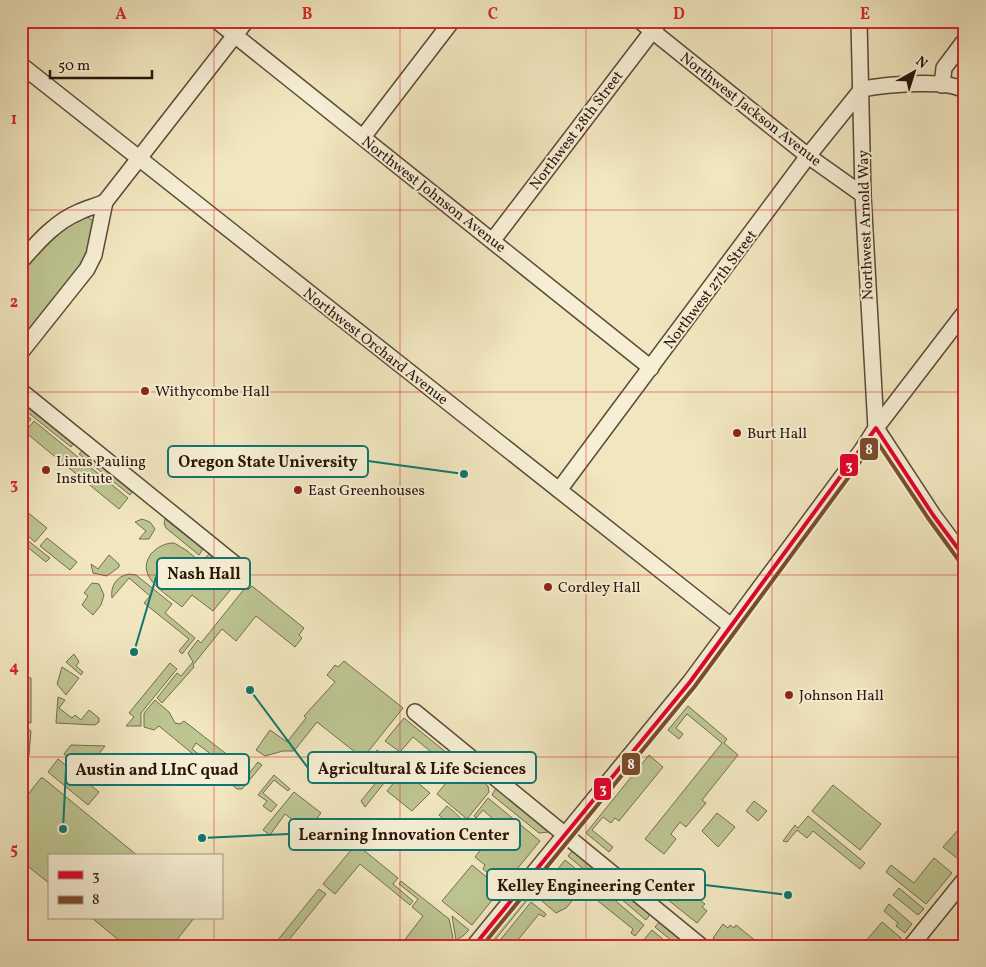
<svg xmlns="http://www.w3.org/2000/svg" width="986" height="967" font-family="Vollkorn,serif">
  <style>
    .green { fill: #bcc490; stroke: #746c4e }
    .lines { fill: none; stroke-linecap: round; stroke-linejoin: round }
    .minor-casing { stroke: #5c4938; stroke-width: 18 }
    .minor { stroke: #f6efd5; stroke-width: 15 }
    .bus-1-casing { stroke: #f6efd5; stroke-width: 8 }
    .bus-2-casing { stroke: #f6efd5; stroke-width: 8 }
    .bus-1 { stroke: #e4002b; stroke-width: 4 }
    .bus-2 { stroke: #7a4b2a; stroke-width: 4 }
    .grid { fill: none; stroke: #d62828; stroke-width: 1; stroke-opacity: 0.55 }
    .poi-dot { fill: #8f2418; stroke: #f6efd5; stroke-width: 2 }
    .labels { text-anchor: middle; stroke-width: 4; stroke-linejoin: round; paint-order: stroke }
    .street-label { font-size: 15px; fill: #2b150b; stroke: #f6efd5 }
    .poi-label { font-size: 15px; fill: #2b150b; stroke: #f6efd5; text-anchor: start }
    .leader { fill: none; stroke: #0f766e; stroke-width: 2 }
    .callout-dot { fill: #0f766e; stroke: #f6efd5; stroke-width: 2 }
    .callout { fill: #f6efd5; stroke: #0f766e; stroke-width: 2 }
    .callout-label { font-size: 16px; text-anchor: middle; font-weight: bold; fill: #2b150b }
    .line-badge { stroke: #f6efd5; stroke-width: 2 }
    .badge-label { font-size: 14px; text-anchor: middle; font-weight: bold; fill: #fff }
    .neatline { fill: none; stroke: #d62828; stroke-width: 2 }
    .grid-label { font-size: 16px; text-anchor: middle; font-weight: bold; fill: #d62828 }
  </style>
  <rect width="100%" height="100%" fill="#f1e6bf"/>
  <filter id="stains"><feTurbulence type="fractalNoise" baseFrequency=".004" numOctaves="4"/><feColorMatrix values="0 0 0 0 .2 0 0 0 0 .09 0 0 0 0 .02 0 0 0 .5 -.17"/></filter>
  <radialGradient id="worn" r=".72"><stop offset=".6" stop-color="#630" stop-opacity="0"/><stop offset="1" stop-color="#630" stop-opacity=".3"/></radialGradient>
  <!-- green -->
  <g class="green">
    <polygon points="84,217 88,217 94,222 84,264 21,345 21,267 49,236"/>
    <polygon points="21,402 73,444 71,447 21,407"/>
    <polygon points="21,411 31,419 21,432"/>
    <polygon points="34,421 128,498 119,509 25,432"/>
    <polygon points="82,451 132,492 130,495 79,454"/>
    <polygon points="21,507 47,528 35,542 21,530"/>
    <polygon points="142,519 150,522 155,529 149,539 139,539 146,531 135,522"/>
    <polygon points="165,519 203,549 199,555 166,528 164,523"/>
    <polygon points="21,535 50,558 46,562 21,542"/>
    <polygon points="47,538 77,562 70,570 40,546"/>
    <path d="M174,543L186,550L232,588L213,611L192,595L182,607C167,594 134,577 151,554C157,547 165,543 174,543Z"/>
    <polygon points="209,554 236,577 235,584 205,558"/>
    <polygon points="109,555 119,564 119,567 107,576 93,573 91,564 98,569"/>
    <path d="M129,574L136,575L172,604L165,613L195,638L182,654L179,651L189,639L144,603L150,596L129,578L112,598C110,586 117,576 129,574Z"/>
    <polygon points="92,583 99,584 104,595 101,605 93,615 82,605 88,596 84,593"/>
    <polygon points="252,586 304,628 299,635 302,638 295,647 256,616 236,641 222,629 193,665 194,667 162,703 157,698 177,673 181,676 193,662 188,653 198,640 201,643 245,588 248,590"/>
    <polygon points="74,654 79,662 76,666 83,672 81,675 66,662"/>
    <polygon points="344,661 403,708 367,753 364,751 360,756 317,722 294,751 283,751 265,756 256,750 270,730 287,742 306,718 304,716 335,682 327,675 335,665 338,667"/>
    <polygon points="170,663 177,669 141,713 141,726 126,726 134,717 129,713"/>
    <polygon points="62,667 79,678 66,695 57,684"/>
    <polygon points="27,677 31,678 31,723 30,723 21,718 21,685"/>
    <polygon points="58,697 65,700 59,708 72,718 75,715 81,720 89,710 99,718 99,722 95,725 56,723"/>
    <polygon points="155,700 169,712 175,723 180,724 184,721 229,756 227,758 219,753 215,757 196,743 192,749 201,756 199,759 159,726 154,730 144,727 144,713"/>
    <polygon points="688,706 727,739 724,743 738,755 702,800 706,803 686,827 680,822 671,834 676,839 664,854 645,839 722,743 687,714 676,728 683,734 679,739 668,730"/>
    <polygon points="404,718 458,762 453,770 413,737 400,752 385,741"/>
    <polygon points="21,723 31,731 29,755 21,770"/>
    <polygon points="71,745 105,746 85,771 64,754"/>
    <polygon points="377,750 395,764 395,769 365,807 361,801 383,774 370,763"/>
    <polygon points="649,755 663,767 619,821 615,818 611,823 603,817 592,830 613,847 609,852 586,833"/>
    <polygon points="58,759 99,792 88,805 48,772"/>
    <polygon points="258,762 262,765 242,789 237,789 225,779 226,776 239,786"/>
    <polygon points="461,764 488,786 489,792 467,819 437,794"/>
    <polygon points="406,773 430,793 412,811 387,791 401,774"/>
    <polygon points="274,775 290,789 288,791 274,780 263,793 277,805 271,812 263,806 267,801 258,795"/>
    <polygon points="41,778 43,778 138,856 49,856 49,883 21,861 21,803"/>
    <polygon points="833,785 881,824 860,850 812,811"/>
    <polygon points="496,788 549,832 539,833 492,795"/>
    <polygon points="294,792 321,813 307,831 285,814 270,835 263,830"/>
    <polygon points="488,798 540,841 503,886 483,869 485,865 475,857 500,825 483,810 476,818 474,816"/>
    <polygon points="754,801 767,811 758,821 746,811"/>
    <path d="M447,806C455,813 468,820 459,832L439,815Z"/>
    <polygon points="717,813 735,827 718,847 702,831"/>
    <polygon points="808,816 865,863 860,869 813,831 807,838 797,830 787,842 783,841 795,825 798,828"/>
    <polygon points="965,822 965,859 962,862 943,847"/>
    <polygon points="356,844 398,878 393,884 413,901 410,905 360,864 335,894 323,884"/>
    <polygon points="572,851 577,853 610,879 604,886 568,856"/>
    <polygon points="934,858 952,873 926,904 886,872 891,865 914,883"/>
    <polygon points="565,860 602,890 596,898 583,888 566,908 556,913 536,896"/>
    <polygon points="472,865 501,889 472,925 442,901"/>
    <polygon points="661,868 705,904 702,907 707,911 697,923 648,884"/>
    <polygon points="401,881 449,919 453,938 446,946 400,946 423,916 412,907 418,899 399,884"/>
    <polygon points="613,882 651,913 646,920 608,888"/>
    <polygon points="899,888 924,909 918,915 893,895"/>
    <polygon points="319,889 326,894 284,946 273,946"/>
    <polygon points="605,892 644,925 635,936 631,933 633,929 598,901"/>
    <polygon points="526,895 529,898 494,941 491,939"/>
    <polygon points="531,902 546,914 544,917 539,914 513,946 501,946 501,939"/>
    <polygon points="889,904 912,924 905,933 896,926 898,923 884,911"/>
    <polygon points="452,916 469,930 463,936 456,940"/>
    <polygon points="92,918 194,918 172,946 126,946"/>
    <polygon points="660,921 688,943 686,946 678,946 655,927"/>
    <polygon points="882,922 901,938 895,946 871,946 866,941"/>
    <polygon points="723,924 728,928 730,925 734,928 736,925 762,946 723,946 713,938"/>
    <polygon points="652,930 671,946 647,946 642,942"/>
  </g>
  <g class="lines">
    <!-- minor casing -->
    <g class="minor-casing">
      <g id="minor">
        <polyline points="217,21 651,368"/>
        <polyline points="640,21 808,156 863,195"/>
        <polyline points="859,21 863,195 876,428 933,515 965,558"/>
        <polyline points="21,65 731,626"/>
        <polyline points="942,85 944,68 965,40"/>
        <path d="M862,89C884,85 948,78 965,91"/>
        <polyline points="363,137 452,21"/>
        <polyline points="493,240 660,21"/>
        <path d="M21,261C38,242 55,222 79,212C87,208 97,206 105,202"/>
        <polyline points="21,352 87,269 94,255 105,202 246,21"/>
        <polyline points="21,391 241,569"/>
        <polyline points="559,490 808,156 862,89"/>
        <polyline points="415,712 701,946"/>
        <polyline points="474,946 690,682 862,450 876,428 965,312"/>
        <polyline points="911,946 965,879"/>
      </g>
    </g>
    <!-- minor -->
    <use href="#minor" class="minor"/>
    <!-- bus-1 casing -->
    <g class="bus-1-casing">
      <polyline id="bus-1" points="474,946 690,682 876,428 933,515 965,558"/>
    </g>
    <!-- bus-2 casing -->
    <g class="bus-2-casing">
      <polyline id="bus-2" points="482,946 695,686 876,440 928,518 960,562"/>
    </g>
    <!-- bus-1 -->
    <use href="#bus-1" class="bus-1"/>
    <!-- bus-2 -->
    <use href="#bus-2" class="bus-2"/>
  </g>
  <!-- grid -->
  <path class="grid" d="M214,21V856M400,21V946M586,21V946M772,21V946M21,210H965M21,392H965M21,575H965M21,757H965M214,918V946"/>
  <!-- markers -->
  <g class="poi-dot">
    <circle cx="145" cy="391" r="5"/>
    <circle cx="737" cy="433" r="5"/>
    <circle cx="46" cy="470" r="5"/>
    <circle cx="298" cy="490" r="5"/>
    <circle cx="548" cy="587" r="5"/>
    <circle cx="789" cy="695" r="5"/>
  </g>
  <g class="labels">
    <!-- street labels -->
    <g class="street-label">
      <text transform="translate(751 109) rotate(38)" y="5">Northwest Jackson Avenue</text>
      <text transform="translate(576 130) rotate(-53)" y="5">Northwest 28th Street</text>
      <text transform="translate(434 194) rotate(38)" y="5">Northwest Johnson Avenue</text>
      <text transform="translate(865 225) rotate(-92)" y="5">Northwest Arnold Way</text>
      <text transform="translate(710 289) rotate(-53)" y="5">Northwest 27th Street</text>
      <text transform="translate(376 346) rotate(38)" y="5">Northwest Orchard Avenue</text>
    </g>
    <!-- poi labels -->
    <g class="poi-label">
      <text x="155" y="396">Withycombe Hall</text>
      <text x="747" y="438">Burt Hall</text>
      <text x="56" y="466">Linus Pauling<tspan x="56" dy="17">Institute</tspan></text>
      <text x="308" y="495">East Greenhouses</text>
      <text x="558" y="592">Cordley Hall</text>
      <text x="799" y="700">Johnson Hall</text>
    </g>
  </g>
  <!-- callouts -->
  <path class="leader" d="M464 474L368 461M134 652L157 574M250 690L308 768M63 829L66 769M202 838L289 834M788 895L705 885"/>
  <g class="callout-dot">
    <circle cx="464" cy="474" r="5"/>
    <circle cx="134" cy="652" r="5"/>
    <circle cx="250" cy="690" r="5"/>
    <circle cx="63" cy="829" r="5"/>
    <circle cx="202" cy="838" r="5"/>
    <circle cx="788" cy="895" r="5"/>
  </g>
  <g class="callout">
    <rect x="168" y="446" width="200" height="31" rx="5"/>
    <rect x="157" y="558" width="93" height="31" rx="5"/>
    <rect x="308" y="752" width="228" height="31" rx="5"/>
    <rect x="66" y="754" width="183" height="31" rx="5"/>
    <rect x="289" y="819" width="231" height="31" rx="5"/>
    <rect x="487" y="869" width="218" height="31" rx="5"/>
  </g>
  <g class="callout-label">
    <text x="268" y="467">Oregon State University</text>
    <text x="204" y="579">Nash Hall</text>
    <text x="422" y="774">Agricultural &amp; Life Sciences</text>
    <text x="157" y="775">Austin and LInC quad</text>
    <text x="404" y="840">Learning Innovation Center</text>
    <text x="596" y="891">Kelley Engineering Center</text>
  </g>
  <g class="line-badge">
    <rect x="859" y="437" width="20" height="24" rx="5" fill="#7a4b2a"/>
    <rect x="839" y="453" width="20" height="24" rx="5" fill="#e4002b"/>
    <rect x="621" y="752" width="20" height="24" rx="5" fill="#7a4b2a"/>
    <rect x="593" y="777" width="19" height="24" rx="5" fill="#e4002b"/>
  </g>
  <g class="badge-label">
    <text x="869" y="454">8</text>
    <text x="849" y="470">3</text>
    <text x="631" y="769">8</text>
    <text x="603" y="793">3</text>
  </g>
  <!-- margin -->
  <rect width="986" height="967" fill="none" stroke="#f1e6bf" stroke-width="55"/>
  <!-- legend -->
  <rect x="48" y="854" width="175" height="65" fill="#f6efd5" stroke="#a59884"/>
  <rect x="58" y="871" width="25" height="8" fill="#e4002b" stroke="#a59884"/>
  <text x="92" y="880" font-size="15" fill="#2b150b">3</text>
  <rect x="58" y="896" width="25" height="8" fill="#7a4b2a" stroke="#a59884"/>
  <text x="92" y="904" font-size="15" fill="#2b150b">8</text>
  <!-- north arrow -->
  <g transform="translate(914 72) rotate(39)" stroke="#f6efd5" stroke-width="4" paint-order="stroke">
  <path d="M0-4L9 19L0 12L-9 19Z" fill="#2b150b"/>
  <text y="-8" font-size="14" font-weight="bold" text-anchor="middle" fill="#2b150b">N</text>
  </g>
  <!-- scale -->
  <path d="M50 70v8h102v-8" fill="none" stroke="#2b150b" stroke-width="2.5"/>
  <text x="58" y="70" font-size="15" fill="#2b150b" stroke="#f6efd5" stroke-width="4" paint-order="stroke">50 m</text>
  <rect x="28" y="28" width="930" height="912" class="neatline"/>
  <g class="grid-label">
    <text x="121" y="19">A</text>
    <text x="307" y="19">B</text>
    <text x="493" y="19">C</text>
    <text x="679" y="19">D</text>
    <text x="865" y="19">E</text>
    <text x="14" y="124">1</text>
    <text x="14" y="307">2</text>
    <text x="14" y="489">3</text>
    <text x="14" y="672">4</text>
    <text x="14" y="854">5</text>
  </g>
  <rect width="100%" height="100%" filter="url(#stains)"/>
  <rect width="100%" height="100%" fill="url(#worn)"/>
</svg>
